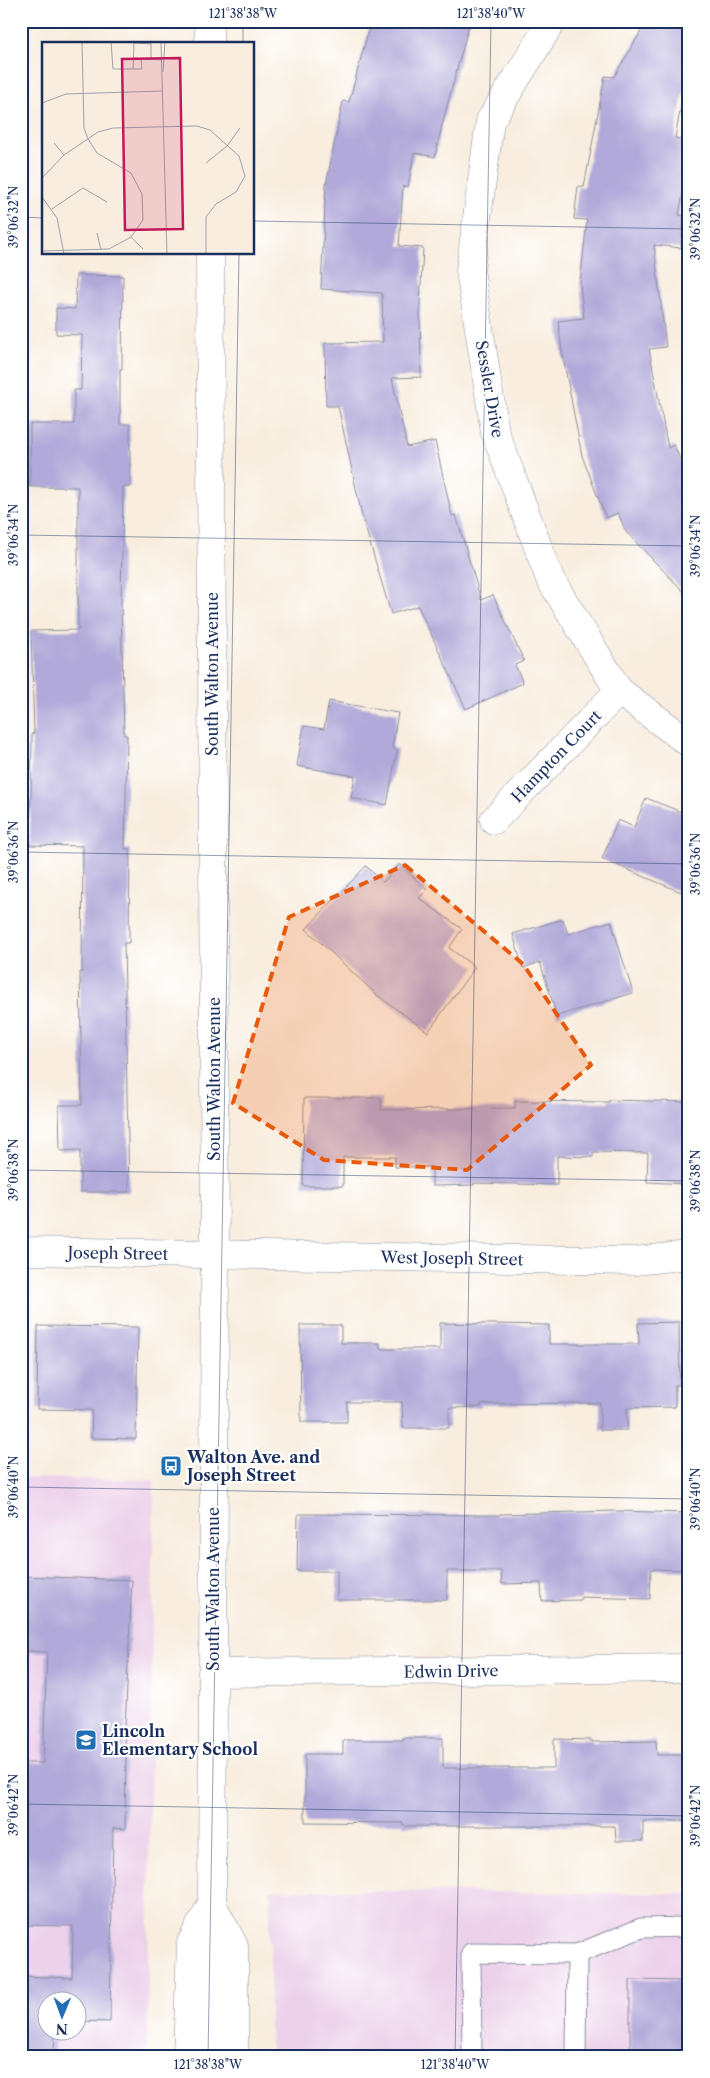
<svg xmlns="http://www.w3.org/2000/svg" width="710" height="2078" font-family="'Libre Caslon Text',serif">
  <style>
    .built { fill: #ecd1ea; fill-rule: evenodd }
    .building { fill: #b1a9d9 }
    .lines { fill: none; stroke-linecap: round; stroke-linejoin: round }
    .service-casing { stroke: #8a8e9e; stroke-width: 21 }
    .minor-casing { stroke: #8a8e9e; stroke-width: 29 }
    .tertiary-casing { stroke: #8a8e9e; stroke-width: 29 }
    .service { stroke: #fff; stroke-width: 19 }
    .minor { stroke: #fff; stroke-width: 28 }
    .tertiary { stroke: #fff; stroke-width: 28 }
    .marked { fill: #e8590c; fill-opacity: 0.2; stroke: #e8590c; stroke-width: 4; stroke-dasharray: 10 6; stroke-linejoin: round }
    .ticks { fill: none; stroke: #1b2f5e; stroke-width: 1; stroke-opacity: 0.45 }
    .labels { text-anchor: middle; stroke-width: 4.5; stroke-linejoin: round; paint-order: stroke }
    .street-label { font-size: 16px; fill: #1b2f5e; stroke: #fff }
    .poi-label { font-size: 16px; font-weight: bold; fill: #1b2f5e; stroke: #fff; text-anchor: start }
    .inset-road { fill: none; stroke: #a0a1ab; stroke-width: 1 }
    .view { fill: #c2185b; fill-opacity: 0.15; stroke: #c2185b; stroke-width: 2.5 }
    .inset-edge { fill: none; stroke: #1b2f5e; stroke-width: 2.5 }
    .neatline { fill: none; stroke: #1b2f5e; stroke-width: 2 }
    .ticks-label { font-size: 12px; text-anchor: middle; fill: #1b2f5e }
  </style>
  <rect width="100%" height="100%" fill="#fff"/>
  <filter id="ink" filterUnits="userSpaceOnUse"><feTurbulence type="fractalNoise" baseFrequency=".02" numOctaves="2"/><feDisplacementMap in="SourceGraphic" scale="10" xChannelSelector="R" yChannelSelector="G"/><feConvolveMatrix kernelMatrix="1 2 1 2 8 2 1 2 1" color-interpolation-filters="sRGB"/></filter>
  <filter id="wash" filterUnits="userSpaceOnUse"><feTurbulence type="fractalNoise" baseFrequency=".0096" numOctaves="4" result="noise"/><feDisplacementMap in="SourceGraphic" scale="20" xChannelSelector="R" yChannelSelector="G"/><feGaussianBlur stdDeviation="1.12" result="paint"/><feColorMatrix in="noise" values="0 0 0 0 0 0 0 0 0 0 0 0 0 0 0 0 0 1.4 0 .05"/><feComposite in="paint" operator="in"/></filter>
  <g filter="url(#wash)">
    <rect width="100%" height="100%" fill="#f8edde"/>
    <!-- built -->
    <g class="built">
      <path d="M21,1478L154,1480L147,2057H21ZM48,2000H78V2030H48Z"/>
      <polygon points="270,1890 689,1894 689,2057 270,2057"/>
    </g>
    <g id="blocks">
      <!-- building -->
      <g class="building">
        <polygon points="371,21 470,21 442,125 435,157 414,153 408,187 403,186 399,246 423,248 420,303 421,377 392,378 407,447 435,441 452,516 456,515 481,600 493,595 524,661 515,665 523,683 466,709 418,606 391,614 362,516 338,406 326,406 325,343 383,342 382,293 321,289 326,185 343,101 349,102"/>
        <polygon points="647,21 689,21 689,85 683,95 675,138 689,141 689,163 679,215 684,216 681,248 654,245 666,347 649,349 668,448 674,445 689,481 689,597 626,532 618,513 606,518 582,456 562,352 558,321 584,318 580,284 587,220 574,219 578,186 584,187 605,76 614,77"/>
        <polygon points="76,275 123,276 122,369 120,369 120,424 130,424 130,487 123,487 121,602 124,735 127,735 125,849 130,849 129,943 124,943 129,1192 80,1192 80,1150 60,1151 59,1105 82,1105 80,972 82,972 83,846 30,845 32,733 34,734 31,631 78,630 78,487 30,487 30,424 74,424 74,390 81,390 82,335 56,334 56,308 75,309"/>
        <polygon points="329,701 398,713 392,747 397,750 387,805 351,798 355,776 297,766 304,726 324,729"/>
        <polygon points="646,798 689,815 689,872 681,892 602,859 618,820 634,827"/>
        <polygon points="400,864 427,890 419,898 462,929 449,948 475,967 428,1032 377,995 306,929 366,866 383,882"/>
        <polygon points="563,919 568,934 611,921 633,993 557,1016 540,962 523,968 513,934"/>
        <polygon points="304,1098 381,1098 381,1110 515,1108 515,1101 609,1102 609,1100 689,1102 687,1184 647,1182 648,1153 593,1152 593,1157 557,1156 557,1185 474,1183 474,1185 432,1186 432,1167 395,1167 395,1157 343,1157 343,1186 303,1186"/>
        <polygon points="679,1322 680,1385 675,1385 675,1407 627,1408 627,1430 600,1430 600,1403 481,1404 481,1407 449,1408 449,1428 403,1428 402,1402 347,1402 347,1422 301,1422 300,1325 341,1325 341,1343 380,1343 380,1349 440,1349 440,1323 549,1325 549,1344 639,1344 638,1323"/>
        <polygon points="38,1326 138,1327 136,1439 91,1438 92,1410 37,1409"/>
        <polygon points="617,1511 687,1513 685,1570 651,1569 650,1599 581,1597 581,1600 542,1601 541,1583 502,1584 501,1571 447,1571 447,1600 337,1600 337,1571 297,1571 298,1514 500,1515 500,1514"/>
        <polygon points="21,1576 132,1580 124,1749 126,1749 125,1829 113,1828 110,2022 78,2021 78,2000 48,2000 48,2030 55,2030 54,2054 21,2053 21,1976 72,1978 73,1926 21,1925 21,1763 43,1763 47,1652 21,1651"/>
        <polygon points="403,1738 443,1738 443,1768 554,1768 554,1739 592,1740 592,1742 656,1741 657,1755 689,1755 689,1821 643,1821 643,1841 616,1841 615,1826 403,1826 403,1823 305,1822 305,1754 343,1754 343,1740 403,1740"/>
        <polygon points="630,1980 689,1981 689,2057 630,2057"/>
      </g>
    </g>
  </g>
  <g filter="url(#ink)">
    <use href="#blocks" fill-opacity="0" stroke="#8a8e9e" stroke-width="1"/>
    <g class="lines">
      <!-- service casing -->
      <g class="service-casing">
        <g id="service">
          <polyline points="577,1954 641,1928 689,1927"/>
          <polyline points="472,2057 471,1953 577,1954 576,2057"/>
        </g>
      </g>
      <!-- minor casing -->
      <g class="minor-casing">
        <g id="minor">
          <polyline points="552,21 490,121 470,270 495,432 550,579 619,691 689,743"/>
          <polyline points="494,820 619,691"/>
          <polyline points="21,1251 635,1261 689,1255"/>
          <polyline points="212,1673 689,1668"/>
        </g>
      </g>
      <!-- tertiary casing -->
      <g class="tertiary-casing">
        <g id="tertiary">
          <polyline points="209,21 209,44"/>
          <polyline points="210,254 215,1254 212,1903 214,2042 217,2057"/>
          <polyline points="215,1910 234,1946 234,2057"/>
          <polyline points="187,2057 191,1943 211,1905"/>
        </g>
      </g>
      <!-- service -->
      <use href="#service" class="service"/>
      <!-- minor -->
      <use href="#minor" class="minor"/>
      <!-- tertiary -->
      <use href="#tertiary" class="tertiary"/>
    </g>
  </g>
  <!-- marked area -->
  <path class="marked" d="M405,865L523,964L591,1065L467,1170L324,1160L233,1103L289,917Z"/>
  <!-- ticks -->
  <path class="ticks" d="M243,44V21M21,217L44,218M254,221L689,229M21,535L689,546M21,852L689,864M21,1170L689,1181M21,1487L689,1499M21,1804L689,1816M208,2057L239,254M455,2057L491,21"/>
  <!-- icons -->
  <defs>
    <g id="bus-square" transform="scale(1.125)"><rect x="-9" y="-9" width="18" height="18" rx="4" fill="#1f6fb2" stroke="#fff"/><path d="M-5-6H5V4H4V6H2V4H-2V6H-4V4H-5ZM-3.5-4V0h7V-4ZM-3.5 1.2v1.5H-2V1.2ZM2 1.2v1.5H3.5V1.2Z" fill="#fff"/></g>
    <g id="school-square" transform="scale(1.125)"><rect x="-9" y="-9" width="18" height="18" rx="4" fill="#1f6fb2" stroke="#fff"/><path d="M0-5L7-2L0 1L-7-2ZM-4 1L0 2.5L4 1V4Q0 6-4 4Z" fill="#fff"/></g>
  </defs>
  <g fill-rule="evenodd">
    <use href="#bus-square" x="171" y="1466"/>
    <use href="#school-square" x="86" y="1740"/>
  </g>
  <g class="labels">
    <!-- street labels -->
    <g class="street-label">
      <text transform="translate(490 389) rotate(80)" y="6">Sessler Drive</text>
      <text transform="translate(212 674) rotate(-90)" y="6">South Walton Avenue</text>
      <text transform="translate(556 756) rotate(-46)" y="6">Hampton Court</text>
      <text transform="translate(214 1079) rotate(-90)" y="6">South Walton Avenue</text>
      <text transform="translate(118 1253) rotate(1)" y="6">Joseph Street</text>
      <text transform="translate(452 1258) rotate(1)" y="6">West Joseph Street</text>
      <text transform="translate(213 1589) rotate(-90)" y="6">South Walton Avenue</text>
      <text transform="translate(451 1671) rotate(-1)" y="6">Edwin Drive</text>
    </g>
    <!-- poi labels -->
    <g class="poi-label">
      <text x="187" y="1463">Walton Ave. and<tspan x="187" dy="18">Joseph Street</tspan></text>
      <text x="102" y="1737">Lincoln<tspan x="102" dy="18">Elementary School</tspan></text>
    </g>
  </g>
  <!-- overview -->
  <g transform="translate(42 42)">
    <rect width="212" height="212" fill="#f8edde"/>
    <path class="inset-road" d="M69,0L71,27H91M92,0L91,27H100L99,17M119,0L125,212M92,1L109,2M109,1V17M91,16L120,18M121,30L123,0M0,61L24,52L121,49M12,101L22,113M164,121L185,104L198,86M0,136L22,113L56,90L71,86L155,84L168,88L197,114L203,134L194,150L174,162L164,175V212M0,155L15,176L22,212M10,167L41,146L65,160M55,191L59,208M89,195L101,207M0,209L67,207L89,195L101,178L100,152L89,131L55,111L46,97L42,86L40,0"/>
    <path class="view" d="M138,16L141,187L83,188L80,17Z"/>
    <rect width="212" height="212" class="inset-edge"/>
  </g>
  <!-- margin -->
  <rect width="710" height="2078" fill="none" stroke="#fff" stroke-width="55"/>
  <!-- north arrow -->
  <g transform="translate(62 2016) rotate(181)"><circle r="24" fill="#ffffff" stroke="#a4acbf"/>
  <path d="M0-4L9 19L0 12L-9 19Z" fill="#1f6fb2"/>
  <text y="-8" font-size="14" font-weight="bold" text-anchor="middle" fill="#1b2f5e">N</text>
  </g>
  <rect x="28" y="28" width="654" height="2022" class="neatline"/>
  <g class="ticks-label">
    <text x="243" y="18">121°38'38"W</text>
    <text x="491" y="18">121°38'40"W</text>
    <text transform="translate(14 217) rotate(-90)" y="4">39°06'32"N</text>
    <text transform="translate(696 229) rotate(-90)" y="4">39°06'32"N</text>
    <text transform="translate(14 535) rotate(-90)" y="4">39°06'34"N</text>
    <text transform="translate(696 546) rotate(-90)" y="4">39°06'34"N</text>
    <text transform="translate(14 852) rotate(-90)" y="4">39°06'36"N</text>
    <text transform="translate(696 864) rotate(-90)" y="4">39°06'36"N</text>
    <text transform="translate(14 1170) rotate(-90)" y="4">39°06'38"N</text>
    <text transform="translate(696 1181) rotate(-90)" y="4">39°06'38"N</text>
    <text transform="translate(14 1487) rotate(-90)" y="4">39°06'40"N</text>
    <text transform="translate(696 1499) rotate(-90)" y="4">39°06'40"N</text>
    <text transform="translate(14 1805) rotate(-90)" y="4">39°06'42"N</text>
    <text transform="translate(696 1816) rotate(-90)" y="4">39°06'42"N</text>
    <text x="208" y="2069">121°38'38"W</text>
    <text x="455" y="2069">121°38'40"W</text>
  </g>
</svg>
